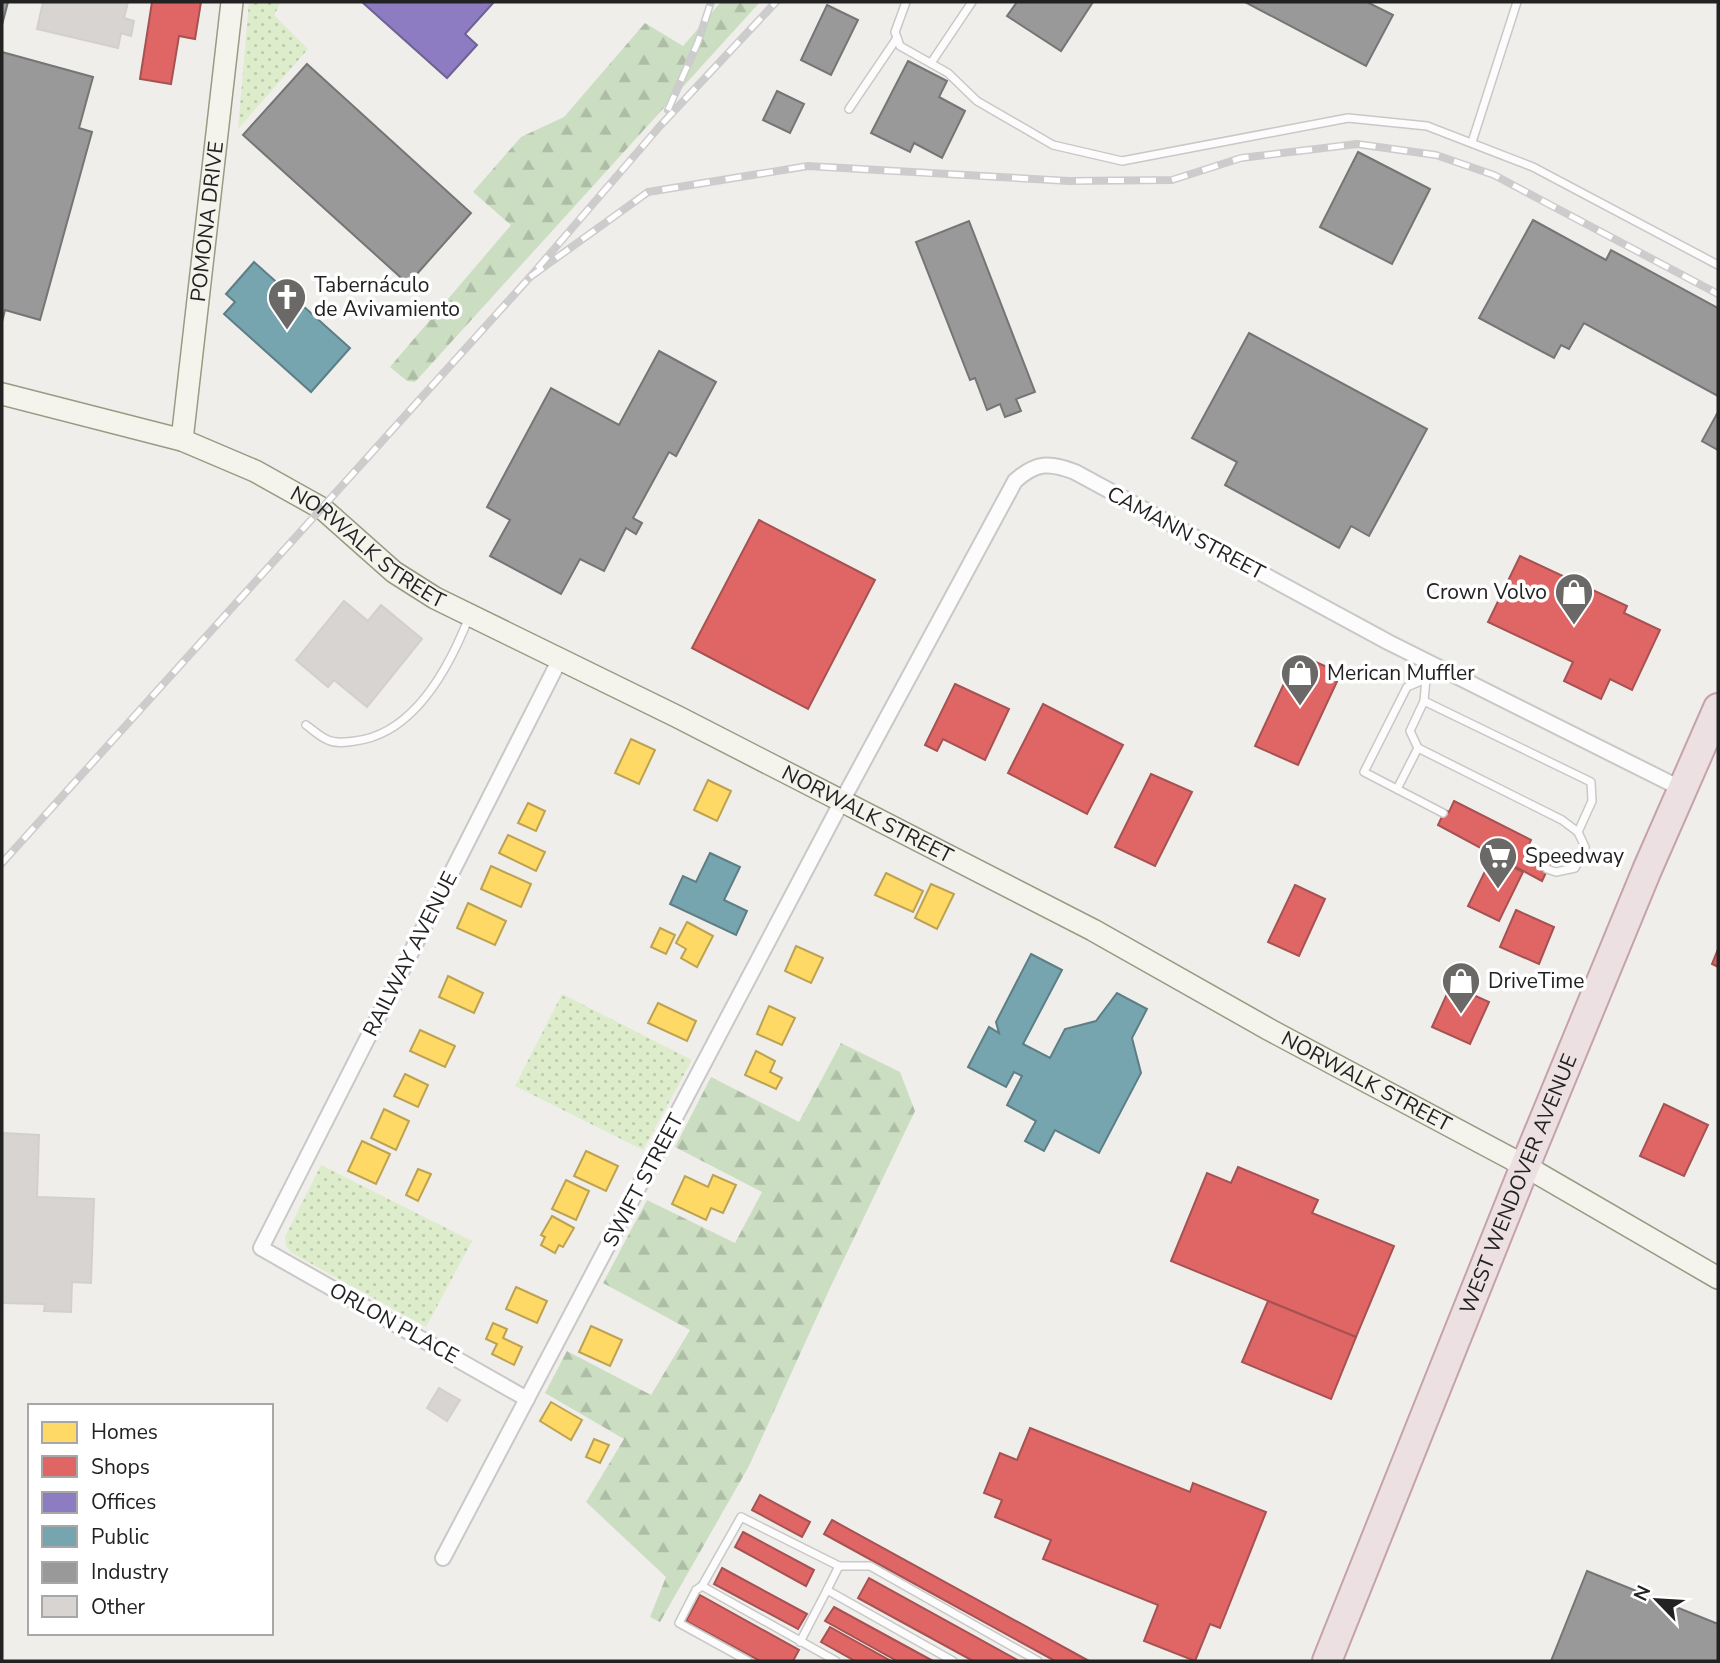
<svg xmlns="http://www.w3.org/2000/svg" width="1720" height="1663" font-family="'Nunito Sans',sans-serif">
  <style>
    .grass { fill: url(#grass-dots) }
    .forest { fill: url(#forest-firs) }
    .homes { fill: #ffd966; stroke: #bda252; stroke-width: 2 }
    .shops { fill: #e06666; stroke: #a75252; stroke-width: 2 }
    .offices { fill: #8e7cc3; stroke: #6e6193; stroke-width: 2 }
    .public { fill: #76a5af; stroke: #5d7e85; stroke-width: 2 }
    .industry { fill: #999; stroke: #757575; stroke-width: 2 }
    .building { fill: #d7d4d2; stroke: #d3d0cc; stroke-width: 2 }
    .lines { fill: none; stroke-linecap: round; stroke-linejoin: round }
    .lane-casing { stroke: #c9c8c7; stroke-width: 10 }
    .street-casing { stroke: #c9c8c7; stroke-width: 18 }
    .secondary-casing { stroke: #999a82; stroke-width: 24 }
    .highway-casing { stroke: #c5a2ac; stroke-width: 32 }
    .lane { stroke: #fdfcfc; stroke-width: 7 }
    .street { stroke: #fdfcfc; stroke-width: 14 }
    .secondary { stroke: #f4f4ed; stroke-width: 21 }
    .highway { stroke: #ece0e2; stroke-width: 28 }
    .rail-casing { stroke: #ccc; stroke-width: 8 }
    .rail { stroke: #fff; stroke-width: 5; stroke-dasharray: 16; stroke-linecap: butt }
    .labels { text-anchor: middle; stroke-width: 7; stroke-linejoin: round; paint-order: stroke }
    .street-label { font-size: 21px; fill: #222; stroke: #fff }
    .poi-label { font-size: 21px; fill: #222; stroke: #fff; text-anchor: start }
  </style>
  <defs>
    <pattern id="grass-dots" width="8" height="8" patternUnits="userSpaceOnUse" patternTransform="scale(1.75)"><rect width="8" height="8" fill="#ddeccb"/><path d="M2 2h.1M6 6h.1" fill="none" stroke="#bdcaae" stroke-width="1.8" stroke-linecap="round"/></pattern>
    <pattern id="forest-firs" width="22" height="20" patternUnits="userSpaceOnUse" patternTransform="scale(1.75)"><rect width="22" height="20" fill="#cbdec1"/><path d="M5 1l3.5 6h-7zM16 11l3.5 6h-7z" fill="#aebea6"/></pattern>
  </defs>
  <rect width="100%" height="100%" fill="#f0eeeb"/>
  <!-- grass -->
  <g class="grass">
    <polygon points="249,2 281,2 274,15 308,49 238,129"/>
    <polygon points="562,994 692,1060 643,1150 515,1086"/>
    <polygon points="321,1165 472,1241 426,1327 292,1253 286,1246 285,1237"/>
  </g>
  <!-- forest -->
  <g class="forest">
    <polygon points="721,2 760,2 415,382 407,381 390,367 511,225 473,192 521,137 564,117 645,23 683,46"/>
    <polygon points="841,1043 900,1072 915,1111 830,1288 749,1466 660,1622 650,1617 666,1577 586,1502 624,1439 545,1393 567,1351 651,1395 690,1330 603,1283 647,1200 735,1243 762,1192 675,1147 711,1077 799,1122"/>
  </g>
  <!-- homes -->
  <g class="homes">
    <polygon points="631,739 655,750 639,784 615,773"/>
    <polygon points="708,780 731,791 717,821 694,810"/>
    <polygon points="528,803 545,811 536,831 518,823"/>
    <polygon points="508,835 545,852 536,871 499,853"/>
    <polygon points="491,866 531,884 521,907 481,889"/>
    <polygon points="886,873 923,891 913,912 875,895"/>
    <polygon points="931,884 954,894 937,929 915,918"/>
    <polygon points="468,903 506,921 495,945 457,928"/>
    <polygon points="687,922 713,936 697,967 681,958 686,949 676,943"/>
    <polygon points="660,928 675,935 666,954 651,947"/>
    <polygon points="796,946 823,958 811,983 785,971"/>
    <polygon points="448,976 483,993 474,1013 439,997"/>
    <polygon points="658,1003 696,1021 687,1041 648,1023"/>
    <polygon points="769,1006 795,1018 782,1045 757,1034"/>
    <polygon points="420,1030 455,1046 445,1067 410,1051"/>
    <polygon points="756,1051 775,1061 770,1072 782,1078 776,1089 745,1075"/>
    <polygon points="405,1074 428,1085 418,1107 394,1096"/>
    <polygon points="384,1109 409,1121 396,1150 371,1138"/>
    <polygon points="362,1141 390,1154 376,1184 348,1171"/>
    <polygon points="586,1151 618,1166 606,1191 574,1176"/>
    <polygon points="418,1169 431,1174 418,1201 406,1195"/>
    <polygon points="713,1175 736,1185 723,1213 711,1208 706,1220 672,1204 685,1176 708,1187"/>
    <polygon points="566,1180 589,1191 576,1220 552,1209"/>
    <polygon points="552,1216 574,1228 563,1247 559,1245 555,1253 541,1245 545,1237 541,1235"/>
    <polygon points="516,1287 547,1301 537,1323 506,1309"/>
    <polygon points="493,1323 507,1329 503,1338 522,1347 514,1365 492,1354 497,1344 486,1339"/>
    <polygon points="591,1326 622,1340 610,1366 579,1352"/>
    <polygon points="551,1402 582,1420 571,1440 540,1421"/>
    <polygon points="594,1439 609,1445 600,1463 586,1457"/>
  </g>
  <!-- shops -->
  <g class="shops">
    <polygon points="152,2 201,2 195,39 179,36 171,84 140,79"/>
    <polygon points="759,520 875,580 808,709 692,648"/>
    <polygon points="1520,556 1627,606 1624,613 1660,630 1632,690 1610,679 1601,699 1564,681 1573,662 1488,622"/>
    <polygon points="1311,660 1341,673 1298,765 1255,746 1294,662 1308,668"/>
    <polygon points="955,684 1009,709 985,760 943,739 937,751 925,745"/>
    <polygon points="1043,704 1123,745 1087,814 1008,773"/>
    <polygon points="1151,774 1192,792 1155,866 1115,847"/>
    <polygon points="1454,801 1531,840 1527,849 1551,862 1542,881 1438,825 1445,810 1449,812"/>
    <polygon points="1492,857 1523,872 1499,921 1468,906"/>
    <polygon points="1295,885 1325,899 1299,956 1268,942"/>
    <polygon points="1516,910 1554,927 1539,964 1500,947"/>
    <polygon points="1718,949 1718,967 1712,964"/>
    <polygon points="1451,985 1489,1002 1470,1044 1432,1027"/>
    <polygon points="1664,1104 1708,1125 1684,1176 1640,1156"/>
    <polygon points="1238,1167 1318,1200 1312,1213 1394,1246 1356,1337 1171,1261 1207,1173 1231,1183"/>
    <polygon points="1268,1301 1356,1337 1331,1399 1242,1362"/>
    <polygon points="1030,1428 1190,1492 1193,1483 1266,1512 1220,1628 1210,1624 1195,1661 1144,1641 1158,1605 1043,1559 1051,1540 995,1517 1002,1500 984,1493 1000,1453 1017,1460"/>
    <polygon points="760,1495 810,1522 802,1537 752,1510"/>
    <polygon points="832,1520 1089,1661 1055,1661 824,1534"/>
    <polygon points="743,1532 814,1570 806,1586 735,1547"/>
    <polygon points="722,1568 807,1614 798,1629 714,1584"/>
    <polygon points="869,1578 1019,1661 973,1661 858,1598"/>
    <polygon points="700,1595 799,1650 793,1661 760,1661 686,1621"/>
    <polygon points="834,1607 933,1661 897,1661 825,1621"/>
    <polygon points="830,1627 891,1661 855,1661 821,1642"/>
  </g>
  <!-- offices -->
  <polygon class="offices" points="362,2 494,2 465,34 477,45 447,78"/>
  <!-- public -->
  <g class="public">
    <polygon points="254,262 350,348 311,392 224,314 235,302 226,294"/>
    <polygon points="710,853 740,867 724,900 747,911 736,935 670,904 683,876 696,882"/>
    <polygon points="1031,954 1062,970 1023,1044 1050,1058 1065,1029 1096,1021 1117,993 1147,1009 1132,1038 1141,1073 1099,1153 1055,1130 1044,1151 1025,1141 1036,1121 1007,1105 1022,1076 1014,1072 1006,1087 968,1067 989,1027 999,1033 996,1022"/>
  </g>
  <!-- industry -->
  <g class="industry">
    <polygon points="2,2 8,2 2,25"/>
    <polygon points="1017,2 1093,2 1061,51 1007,16"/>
    <polygon points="1245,2 1367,2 1393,15 1366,66"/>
    <polygon points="827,5 858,20 831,75 801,60"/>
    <polygon points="2,52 93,77 79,128 92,132 40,320 5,310 2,322"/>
    <polygon points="908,61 947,81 939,97 965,111 942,158 914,143 910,152 871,133"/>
    <polygon points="307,64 471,213 408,284 243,135"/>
    <polygon points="777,91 804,104 790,133 763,120"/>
    <polygon points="1358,152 1430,189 1392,264 1320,227"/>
    <polygon points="1533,220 1606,260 1611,250 1718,308 1718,396 1584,323 1569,349 1561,345 1554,358 1479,318"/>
    <polygon points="969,221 1035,392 1016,399 1021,411 1005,417 1000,404 987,410 975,378 970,380 916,242"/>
    <polygon points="1249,333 1427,429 1369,536 1351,526 1339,548 1225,485 1237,462 1192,438"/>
    <polygon points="659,351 716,382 676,456 669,452 633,518 642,523 636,534 626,528 604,571 580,559 561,594 490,556 510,520 487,507 551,388 619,425"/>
    <polygon points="1718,412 1718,450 1702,441"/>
    <polygon points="1587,1571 1718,1624 1718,1661 1551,1661"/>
  </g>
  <!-- building -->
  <g class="building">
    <polygon points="43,2 128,2 124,18 134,21 131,36 121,33 118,48 37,29"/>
    <polygon points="344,601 368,621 381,605 422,639 367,707 334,680 328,687 296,660"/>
    <polygon points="2,1133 39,1135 37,1197 94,1199 91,1283 72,1282 71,1312 44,1311 45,1304 2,1303"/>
    <polygon points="439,1388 460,1400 447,1421 427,1408"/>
  </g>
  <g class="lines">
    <!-- lane casing -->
    <g class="lane-casing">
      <g id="lane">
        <polyline points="906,2 895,32 900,46 948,73 977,101 1053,145 1122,161 1348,118 1427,126 1533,167 1718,265"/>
        <polyline points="931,63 972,2"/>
        <polyline points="849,109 897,38"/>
        <polyline points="1472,142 1517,2"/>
        <polyline points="1433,665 1426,679 1424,701 1410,731 1418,748 1562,820 1578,832 1585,847 1575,868 1556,872 1547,869"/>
        <polyline points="1426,679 1407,687 1364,772 1443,813"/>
        <polyline points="1424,701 1591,782 1592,801 1578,832"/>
        <path d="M306,725C313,730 320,737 328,740C336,744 346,742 355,741C414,734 449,668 469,617"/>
        <polyline points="1397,789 1418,748"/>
        <polyline points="702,1586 696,1590 679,1623 748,1661"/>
        <polyline points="827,1590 839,1566"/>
        <polyline points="800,1642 827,1590 953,1661"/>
        <polyline points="836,1661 702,1586 741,1517 839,1566 870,1566 1038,1661"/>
      </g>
    </g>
    <!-- street casing -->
    <g class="street-casing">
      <g id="street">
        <polyline points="527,1399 261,1248 560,659"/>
        <path d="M443,1558L842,801L1015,481C1036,462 1050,462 1075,472L1388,642L1682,789"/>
      </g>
    </g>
    <!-- secondary casing -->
    <g class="secondary-casing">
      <g id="secondary">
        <path id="s1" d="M2,394L182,440L255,471L323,509L394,572L435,598L678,717L1093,930L1270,1030L1525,1166L1718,1278"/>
        <path id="s2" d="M182,440L232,2"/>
      </g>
    </g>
    <!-- highway casing -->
    <g class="highway-casing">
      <g id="highway">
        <path id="s3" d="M1327,1661L1525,1166L1647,870L1718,708"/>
      </g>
    </g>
    <!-- lane -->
    <use href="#lane" class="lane"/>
    <!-- street -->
    <use href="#street" class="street"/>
    <!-- secondary -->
    <use href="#secondary" class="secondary"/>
    <!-- highway -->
    <use href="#highway" class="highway"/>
    <!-- rail casing -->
    <g class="rail-casing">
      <g id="rail">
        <polyline points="668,110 698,42 711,2"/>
        <polyline points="530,277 648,192 808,166 1069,181 1172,180 1241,158 1357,144 1436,155 1494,175 1718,294"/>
        <polyline points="2,863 530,277 660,126 776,2"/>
      </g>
    </g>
    <!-- rail -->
    <use href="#rail" class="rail"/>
  </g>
  <!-- icons -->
  <defs>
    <g id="church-pin" transform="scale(2.0125)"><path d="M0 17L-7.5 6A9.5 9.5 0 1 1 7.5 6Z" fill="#6a6968" stroke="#fff"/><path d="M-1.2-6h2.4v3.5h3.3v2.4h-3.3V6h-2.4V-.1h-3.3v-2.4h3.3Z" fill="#fff"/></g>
    <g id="shop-pin" transform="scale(2.0125)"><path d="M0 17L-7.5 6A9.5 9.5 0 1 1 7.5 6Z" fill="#6a6968" stroke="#fff"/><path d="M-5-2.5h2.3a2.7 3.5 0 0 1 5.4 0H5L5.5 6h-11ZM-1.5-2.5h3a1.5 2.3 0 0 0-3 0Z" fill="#fff"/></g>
    <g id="supermarket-pin" transform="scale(2.0125)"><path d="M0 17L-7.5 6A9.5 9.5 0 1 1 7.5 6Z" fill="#6a6968" stroke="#fff"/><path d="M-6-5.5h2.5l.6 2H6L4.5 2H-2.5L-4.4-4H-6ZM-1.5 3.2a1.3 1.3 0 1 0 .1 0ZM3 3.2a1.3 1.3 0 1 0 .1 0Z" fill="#fff"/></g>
  </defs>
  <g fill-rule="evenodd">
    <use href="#church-pin" x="287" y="297"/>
    <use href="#shop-pin" x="1574" y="592"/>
    <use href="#shop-pin" x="1300" y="673"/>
    <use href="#supermarket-pin" x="1498" y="856"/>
    <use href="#shop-pin" x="1461" y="981"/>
  </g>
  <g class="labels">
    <!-- street labels -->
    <g class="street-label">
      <text dy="7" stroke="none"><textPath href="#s2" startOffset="220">POMONA DRIVE</textPath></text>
      <text transform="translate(1186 533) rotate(28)" y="7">CAMANN STREET</text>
      <text dy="7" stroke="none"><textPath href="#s1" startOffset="402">NORWALK STREET</textPath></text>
      <text dy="7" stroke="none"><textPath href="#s1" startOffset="970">NORWALK STREET</textPath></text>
      <text transform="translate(410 954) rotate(-63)" y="7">RAILWAY AVENUE</text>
      <text dy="7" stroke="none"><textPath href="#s1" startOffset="1536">NORWALK STREET</textPath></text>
      <text transform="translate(643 1180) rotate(-62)" y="7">SWIFT STREET</text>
      <text dy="7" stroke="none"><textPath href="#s3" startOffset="514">WEST WENDOVER AVENUE</textPath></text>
      <text transform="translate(394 1323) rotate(29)" y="7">ORLON PLACE</text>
    </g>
    <!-- poi labels -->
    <g class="poi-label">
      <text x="314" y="292">Tabernáculo<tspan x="314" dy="24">de Avivamiento</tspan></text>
      <text x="1547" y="599" text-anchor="end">Crown Volvo</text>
      <text x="1327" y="680">Merican Muffler</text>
      <text x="1525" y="863">Speedway</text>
      <text x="1488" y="988">DriveTime</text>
    </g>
  </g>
  <!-- border -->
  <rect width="1720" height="1663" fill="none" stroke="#222222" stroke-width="7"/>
  <!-- legend -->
  <rect x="28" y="1404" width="245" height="231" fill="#ffffff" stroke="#a7a7a7" stroke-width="2"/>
  <rect x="42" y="1422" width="35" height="21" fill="#ffd966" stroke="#a7a7a7" stroke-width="2"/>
  <text x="91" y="1439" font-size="21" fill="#222222">Homes</text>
  <rect x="42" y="1456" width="35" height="21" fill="#e06666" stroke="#a7a7a7" stroke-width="2"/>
  <text x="91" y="1474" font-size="21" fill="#222222">Shops</text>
  <rect x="42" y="1492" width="35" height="21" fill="#8e7cc3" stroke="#a7a7a7" stroke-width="2"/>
  <text x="91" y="1509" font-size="21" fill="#222222">Offices</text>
  <rect x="42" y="1526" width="35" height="21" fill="#76a5af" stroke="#a7a7a7" stroke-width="2"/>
  <text x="91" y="1544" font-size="21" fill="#222222">Public</text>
  <rect x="42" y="1562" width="35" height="21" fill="#999999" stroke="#a7a7a7" stroke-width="2"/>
  <text x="91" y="1579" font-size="21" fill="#222222">Industry</text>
  <rect x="42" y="1596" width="35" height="21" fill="#d7d4d2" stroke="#a7a7a7" stroke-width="2"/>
  <text x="91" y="1614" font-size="21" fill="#222222">Other</text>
  <!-- north arrow -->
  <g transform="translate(1657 1600) rotate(295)" stroke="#ffffff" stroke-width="5" paint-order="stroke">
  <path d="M0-5L12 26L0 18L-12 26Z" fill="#222222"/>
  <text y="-10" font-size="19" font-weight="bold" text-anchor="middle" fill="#222222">N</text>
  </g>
</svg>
